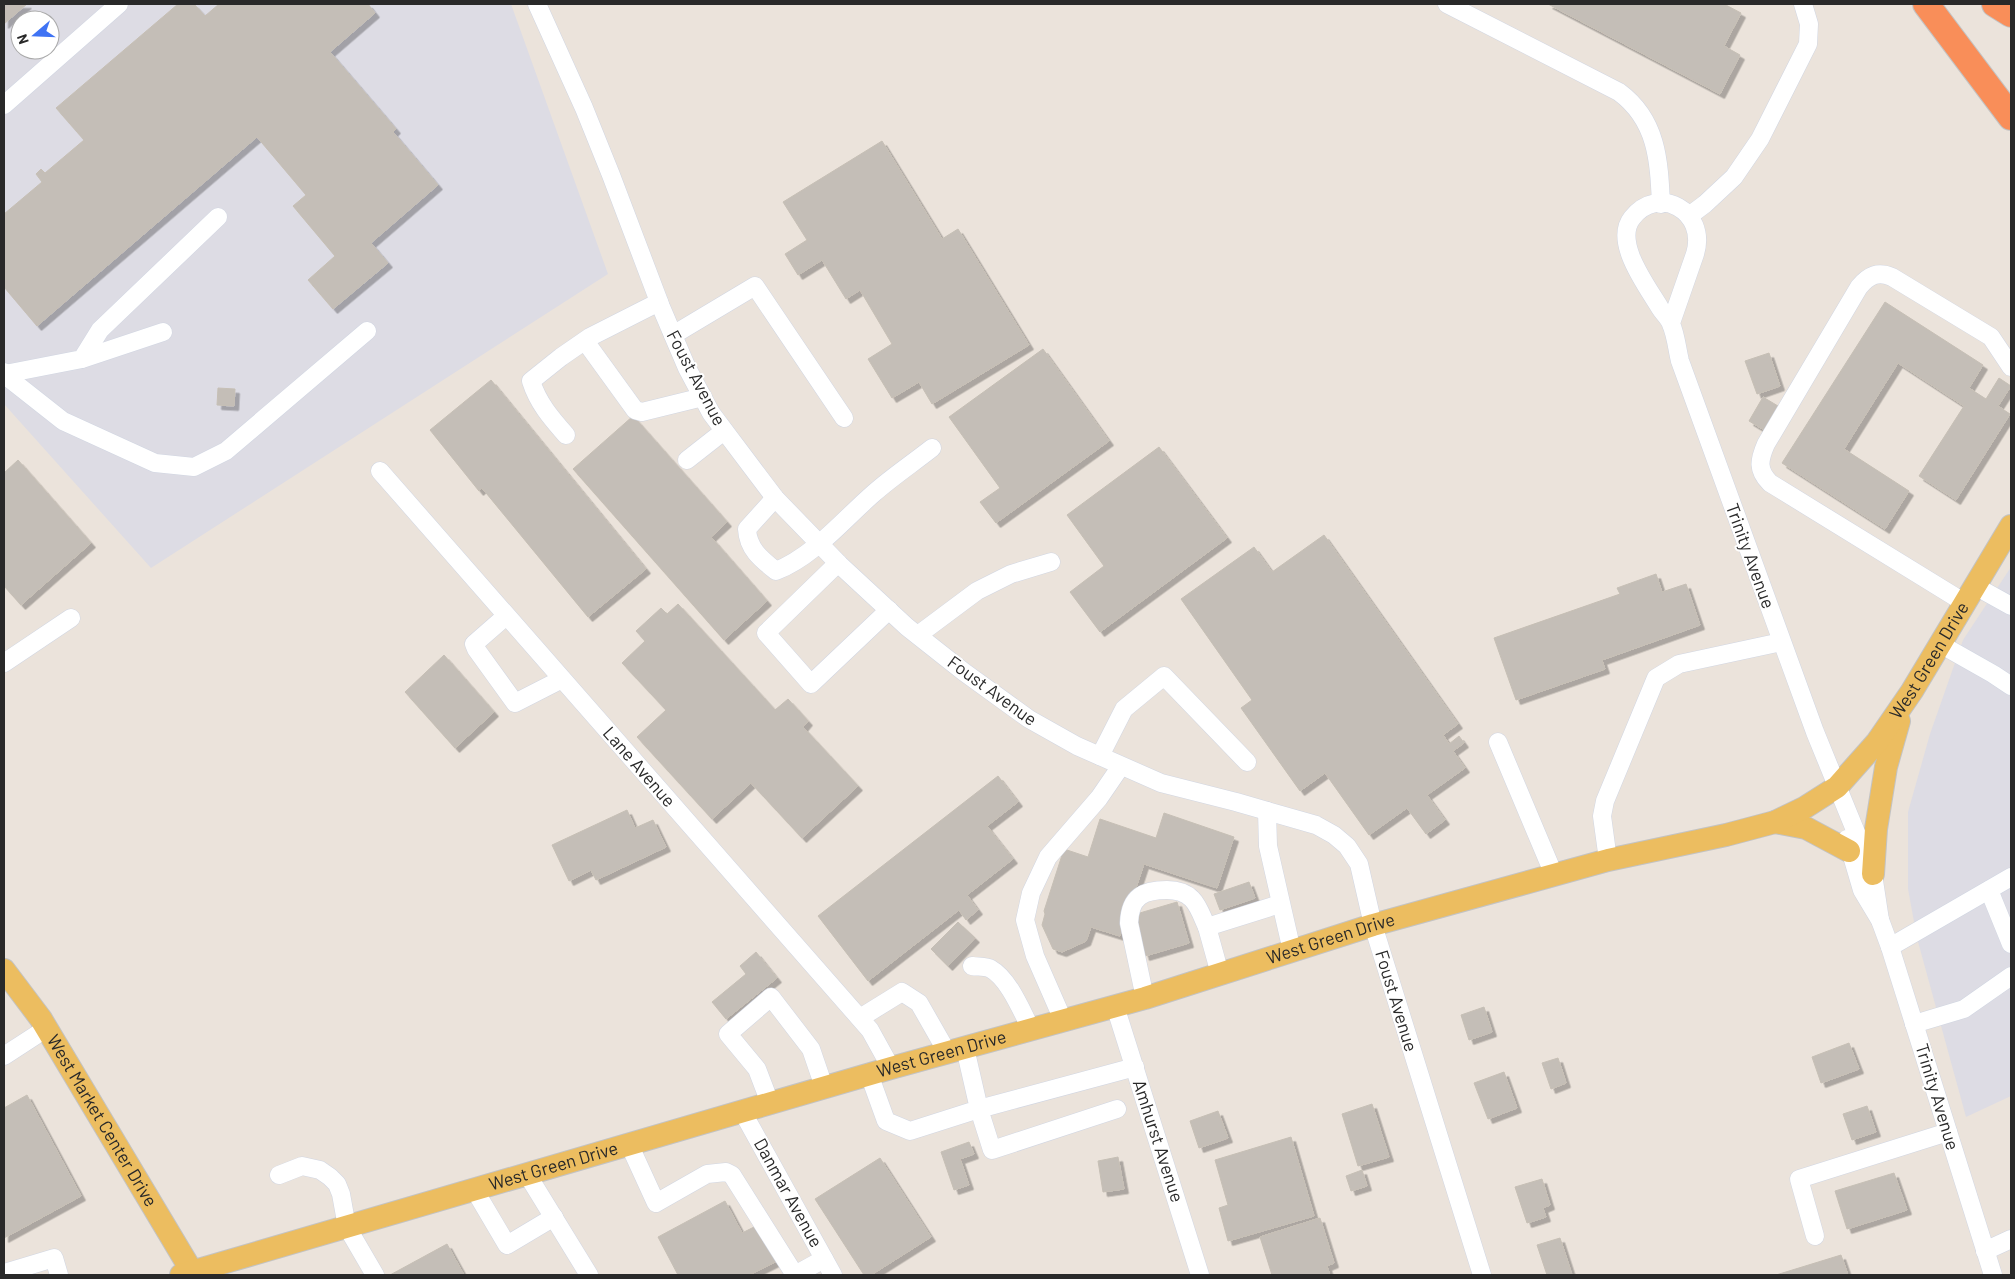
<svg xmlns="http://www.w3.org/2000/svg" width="2015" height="1279" font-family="Barlow,sans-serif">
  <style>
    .industrial { fill: #dddce4; fill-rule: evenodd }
    .building { fill: #c4beb7; stroke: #c6bfb5; filter: url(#shadow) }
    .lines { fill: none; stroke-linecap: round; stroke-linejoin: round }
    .minor-casing { stroke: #d1d6e2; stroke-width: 19 }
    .major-casing { stroke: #c3c3c3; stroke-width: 24 }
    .highway-casing { stroke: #c3c3c3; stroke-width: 28 }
    .minor { stroke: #fff; stroke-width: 18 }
    .major { stroke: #ecbd60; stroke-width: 22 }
    .highway { stroke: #f98e59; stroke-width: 26 }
    .labels { text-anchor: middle; stroke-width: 4; stroke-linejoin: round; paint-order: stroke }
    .street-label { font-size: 18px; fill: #292929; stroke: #fff }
  </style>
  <defs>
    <filter id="shadow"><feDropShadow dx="4.5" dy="4.5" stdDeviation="0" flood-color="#0004"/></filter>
  </defs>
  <rect width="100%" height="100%" fill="#ebe3db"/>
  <!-- industrial -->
  <g class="industrial">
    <path d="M4,4H511L608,274L151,568L4,404ZM20,20H50V50H20Z"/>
    <polygon points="2011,567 2011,1096 1966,1117 1917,938 1908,889 1908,812 1930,734 1963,640"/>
  </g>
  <!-- building -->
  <g class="building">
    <polygon points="4,4 27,4 4,24"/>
    <polygon points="178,4 194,4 205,16 219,4 368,4 375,13 330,52 396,129 393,132 438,185 371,243 388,263 333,309 308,280 335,256 293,206 306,195 257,137 37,326 4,287 4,214 42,182 36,174 41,169 45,173 84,140 56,108"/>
    <polygon points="1548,4 1724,4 1741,13 1724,46 1740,55 1720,94"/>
    <polygon points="882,141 942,239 958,229 1029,345 932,404 919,382 892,398 868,359 892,344 860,290 846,299 822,260 798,275 785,254 807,240 783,202"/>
    <polygon points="1885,302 1983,365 1969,388 1986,399 1999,378 2011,386 1998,406 2010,414 1956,500 1919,476 1964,406 1898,363 1844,449 1909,491 1885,529 1782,463"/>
    <polygon points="1043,349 1109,441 996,523 980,502 1000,488 949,417"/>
    <polygon points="1769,353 1780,386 1757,394 1745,361"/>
    <polygon points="491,380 646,569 588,617 482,488 479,491 430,430"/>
    <polygon points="218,388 235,389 234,406 217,405"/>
    <polygon points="1763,397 1778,406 1764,430 1749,421"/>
    <polygon points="633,416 727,522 711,537 767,601 724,640 573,469"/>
    <polygon points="1159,447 1227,538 1100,632 1070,592 1104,566 1067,515"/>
    <polygon points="18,460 91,543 21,605 4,586 4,473"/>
    <polygon points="1324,535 1458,724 1443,735 1449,744 1459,736 1464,743 1453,751 1465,768 1427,795 1445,820 1426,834 1407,808 1369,835 1325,773 1300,791 1241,708 1252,700 1181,599 1254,547 1272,572"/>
    <polygon points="1656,574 1662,592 1686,584 1700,625 1602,660 1605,669 1516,700 1494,638 1620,594 1617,588"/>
    <polygon points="678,604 775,710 788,699 808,721 803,727 858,786 802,838 751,783 712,819 637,737 666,710 622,663 645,641 636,631 661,608 667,614"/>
    <polygon points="444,655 494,712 455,748 405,692"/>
    <polygon points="998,776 1018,802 987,826 1013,859 967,895 978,910 966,920 959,910 868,981 818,916"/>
    <polygon points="627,810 635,828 653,820 666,847 596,880 591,870 569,881 552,845"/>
    <polygon points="1164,813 1234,837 1217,888 1144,864 1120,936 1091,927 1086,941 1062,952 1053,949 1042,925 1045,914 1044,911 1064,849 1088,857 1100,819 1156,838"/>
    <polygon points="1249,882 1255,898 1220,910 1214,894"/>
    <polygon points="1177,902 1189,943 1145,956 1133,915"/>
    <polygon points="958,922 975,938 948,966 931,949"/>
    <polygon points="756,952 777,978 726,1019 712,1002 746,974 740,966"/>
    <polygon points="1484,1007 1492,1032 1469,1040 1461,1015"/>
    <polygon points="1849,1043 1859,1069 1821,1083 1812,1057"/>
    <polygon points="1558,1058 1566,1083 1551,1089 1542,1063"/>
    <polygon points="1504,1072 1517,1108 1488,1119 1474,1083"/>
    <polygon points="27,1095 81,1196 4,1238 4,1108"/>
    <polygon points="1372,1104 1389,1157 1358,1166 1342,1114"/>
    <polygon points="1867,1106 1876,1132 1852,1140 1843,1114"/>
    <polygon points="1218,1111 1228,1138 1199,1148 1190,1121"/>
    <polygon points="1291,1137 1314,1216 1228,1241 1219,1208 1228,1205 1215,1160"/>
    <polygon points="969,1142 974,1154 960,1159 969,1185 954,1190 941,1152"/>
    <polygon points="1118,1157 1124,1189 1103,1192 1098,1161"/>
    <polygon points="880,1158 931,1237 871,1275 864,1275 815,1199"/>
    <polygon points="1362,1170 1367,1186 1351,1191 1346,1176"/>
    <polygon points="1894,1173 1907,1210 1847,1229 1835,1191"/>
    <polygon points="1542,1179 1550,1205 1543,1208 1546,1217 1527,1223 1515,1187"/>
    <polygon points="725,1201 742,1233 758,1225 777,1261 749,1275 678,1275 658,1237"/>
    <polygon points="1320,1218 1334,1263 1327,1266 1330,1275 1272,1275 1260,1237"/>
    <polygon points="1560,1238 1572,1275 1547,1275 1537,1245"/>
    <polygon points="447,1244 464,1275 390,1275"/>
    <polygon points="1841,1255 1848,1275 1776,1275"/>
  </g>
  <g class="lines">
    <!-- minor casing -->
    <g class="minor-casing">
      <g id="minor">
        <polyline points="537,4 584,108 611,175 661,307 687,368 711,413 775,498 840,565 907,627 964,672 1029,719 1077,746 1161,783 1236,802 1316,825 1334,835 1347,846 1359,864 1373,925 1482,1275"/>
        <path d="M1447,4L1619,92C1657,120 1659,160 1661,204"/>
        <polyline points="4,105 119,4"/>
        <polyline points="1689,216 1705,204 1734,177 1760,139 1808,44 1809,24 1803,4"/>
        <path d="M1671,323L1695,254C1708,211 1658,184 1632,218C1613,242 1647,286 1660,308C1663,313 1669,318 1671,324C1676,335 1677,349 1680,361L1815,732L1873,874L1880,920"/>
        <polyline points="673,335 755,286 844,418"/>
        <polyline points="585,341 635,410 642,412 703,397"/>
        <polyline points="82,359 163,332"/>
        <polyline points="4,372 11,380 63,421 155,463 194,467 226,451 367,331"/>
        <polyline points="5,374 82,359 100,330 218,217"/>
        <path d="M566,435C551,418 538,403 531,381L561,357L590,337L659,302"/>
        <polyline points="687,460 724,431"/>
        <polyline points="380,471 870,1030 891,1068"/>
        <path d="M775,498L747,529C748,549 761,559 776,571C814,556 844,519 874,493C892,477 913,463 932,448"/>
        <polyline points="838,563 766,633 811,684 889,610"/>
        <polyline points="1975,586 2011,606"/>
        <path d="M1965,603L1770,483C1757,470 1759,460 1766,444L1859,287C1869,275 1878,271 1892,277L1991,337L2011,367"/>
        <polyline points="506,616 474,644 476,649 515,703 562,679"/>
        <polyline points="918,635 977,591 1011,574 1051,562"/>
        <polyline points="1940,644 1993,674 2011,686"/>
        <polyline points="4,663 71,618"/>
        <polyline points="1498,742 1554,875"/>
        <polyline points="1100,756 1124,709 1164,676 1247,762"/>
        <polyline points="1267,811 1268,846 1292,951"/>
        <polyline points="1847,839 1862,890 1880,920 1890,947 1993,1275"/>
        <polyline points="1608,860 1602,816 1605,801 1656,678 1679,664 1781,642"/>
        <polyline points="1989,890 2011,944"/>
        <polyline points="1890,947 2011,877"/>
        <path d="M972,966C978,967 986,966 991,969C1009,979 1022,1012 1031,1029"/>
        <polyline points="1220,974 1207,927 1280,904"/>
        <path d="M1145,998L1129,923C1130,896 1144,890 1167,890C1176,890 1186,893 1192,899C1199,906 1203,919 1207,927"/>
        <polyline points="1115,1006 1200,1275"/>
        <polyline points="860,1018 902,992 919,1003 947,1052"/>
        <polyline points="1063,1020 1035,956 1025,920 1031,893 1048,857 1099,798 1121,766"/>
        <polyline points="1914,1024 1964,1009 2011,976"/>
        <polyline points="4,1056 47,1028"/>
        <polyline points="869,1074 886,1121 910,1131 979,1109 965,1048"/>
        <polyline points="770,1103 757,1069 728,1034 771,997 811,1049 824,1087"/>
        <polyline points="1117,1109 992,1150 979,1109 1135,1067"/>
        <polyline points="742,1111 833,1275"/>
        <polyline points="629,1144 656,1203 707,1174 726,1172 732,1175 795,1275 824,1259"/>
        <polyline points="527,1174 589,1275"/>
        <polyline points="279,1175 302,1166 320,1170 330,1177 337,1184 341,1194 347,1227 375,1275"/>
        <polyline points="474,1189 507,1245 554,1217"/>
        <polyline points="1815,1236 1799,1179 1948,1132"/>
        <polyline points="1985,1251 2011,1239"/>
        <polyline points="4,1273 54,1258 59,1275"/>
      </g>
    </g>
    <!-- major casing -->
    <g class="major-casing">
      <g id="major">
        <polyline points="1775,822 1806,828 1849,851"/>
        <polyline points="1873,874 1876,829 1886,767 1899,721"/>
        <path id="s1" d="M4,970L41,1019L194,1275"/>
        <path id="s2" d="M181,1275L891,1068L1145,998L1373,925L1608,860L1726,835L1775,822L1804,808L1837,787L1877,742L1912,691L2011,526"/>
      </g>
    </g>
    <!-- highway casing -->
    <g class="highway-casing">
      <g id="highway">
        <polyline points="1926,4 2011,117"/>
        <polyline points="1995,4 2011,14"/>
      </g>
    </g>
    <!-- minor -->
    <use href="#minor" class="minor"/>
    <!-- major -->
    <use href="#major" class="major"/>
    <!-- highway -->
    <use href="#highway" class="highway"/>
  </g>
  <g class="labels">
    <!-- street labels -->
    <g class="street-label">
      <text transform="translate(696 378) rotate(62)" y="6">Foust Avenue</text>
      <text transform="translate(1750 556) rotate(70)" y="6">Trinity Avenue</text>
      <text dy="6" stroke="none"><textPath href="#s2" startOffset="1886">West Green Drive</textPath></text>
      <text transform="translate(992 691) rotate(36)" y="6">Foust Avenue</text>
      <text transform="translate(639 767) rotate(49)" y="6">Lane Avenue</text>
      <text dy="6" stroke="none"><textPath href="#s2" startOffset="1198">West Green Drive</textPath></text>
      <text transform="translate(1396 1001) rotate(73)" y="6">Foust Avenue</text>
      <text dy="6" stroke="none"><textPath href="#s2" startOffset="792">West Green Drive</textPath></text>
      <text transform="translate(1937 1097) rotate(73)" y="6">Trinity Avenue</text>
      <text dy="6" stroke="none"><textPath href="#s1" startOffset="180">West Market Center Drive</textPath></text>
      <text transform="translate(1158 1141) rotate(72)" y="6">Amhurst Avenue</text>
      <text dy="6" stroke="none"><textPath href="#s2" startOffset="388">West Green Drive</textPath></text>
      <text transform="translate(788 1193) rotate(61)" y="6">Danmar Avenue</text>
    </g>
  </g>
  <!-- border -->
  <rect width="2015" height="1279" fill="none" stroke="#292929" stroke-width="10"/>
  <!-- north arrow -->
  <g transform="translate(35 35) rotate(251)"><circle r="24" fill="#ffffff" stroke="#a9a9a9"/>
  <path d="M0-4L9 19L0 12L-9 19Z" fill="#3f73f4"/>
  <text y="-8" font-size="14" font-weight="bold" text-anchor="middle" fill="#292929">N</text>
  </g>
</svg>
